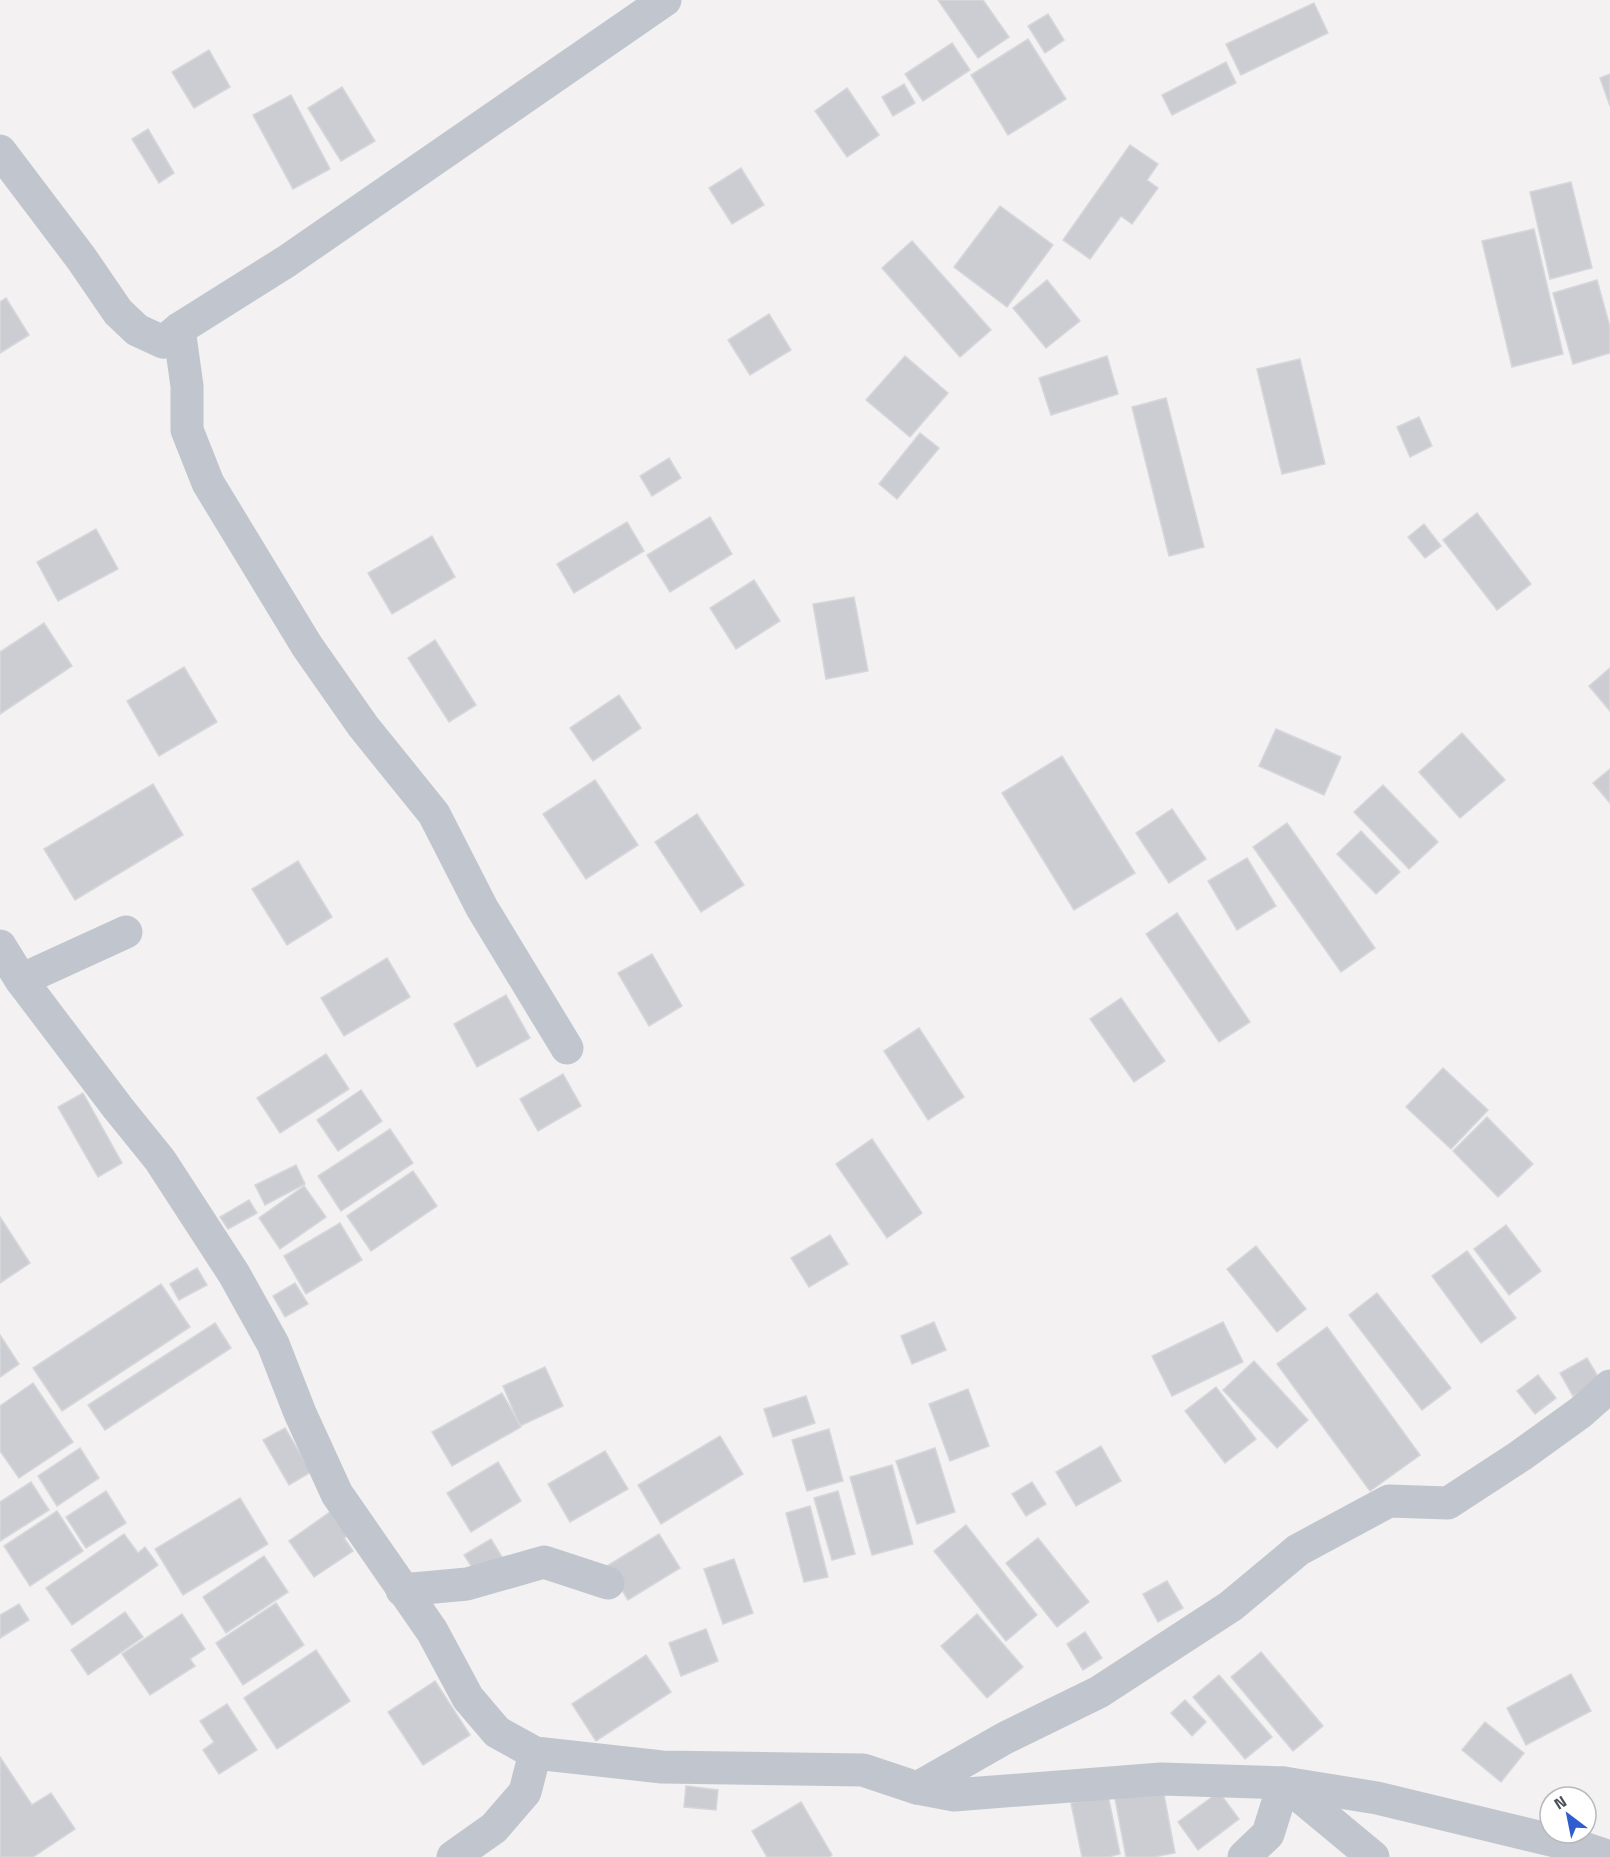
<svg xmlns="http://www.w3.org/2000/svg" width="1610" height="1857" font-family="'Titillium Web',sans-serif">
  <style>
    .building { fill: #cbcdd3; stroke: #d6d7db; stroke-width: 1.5 }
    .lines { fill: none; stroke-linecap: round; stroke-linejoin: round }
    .minor { stroke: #c1c6ce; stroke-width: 33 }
  </style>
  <rect width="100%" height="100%" fill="#f3f1f1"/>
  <!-- building -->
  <g class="building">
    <polygon points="938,0 983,0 1009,37 978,58"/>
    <polygon points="1314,3 1328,33 1241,75 1226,44"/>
    <polygon points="1048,14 1064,40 1045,53 1028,26"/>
    <polygon points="1028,39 1066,99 1008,135 971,75"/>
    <polygon points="952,43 970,70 923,101 905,74"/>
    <polygon points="209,50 230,87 194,108 172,72"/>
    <polygon points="1226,62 1236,83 1172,115 1162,95"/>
    <polygon points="1610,74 1610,106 1600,78"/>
    <polygon points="904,84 915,103 893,116 882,97"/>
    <polygon points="342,87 375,141 341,161 308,108"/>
    <polygon points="847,88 879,135 847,157 815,111"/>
    <polygon points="291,95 330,169 293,189 253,115"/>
    <polygon points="148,129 174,173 159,183 132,139"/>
    <polygon points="1130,145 1158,164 1147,180 1158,188 1132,224 1121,216 1090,259 1063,240"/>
    <polygon points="741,168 764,205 732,224 709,188"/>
    <polygon points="1571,182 1592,268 1550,279 1530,192"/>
    <polygon points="1000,206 1053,245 1007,307 954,267"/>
    <polygon points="1534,229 1563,354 1512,367 1482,241"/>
    <polygon points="912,241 991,330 960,357 882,268"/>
    <polygon points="1047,280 1080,321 1046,348 1013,308"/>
    <polygon points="1597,280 1610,327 1610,353 1573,364 1553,293"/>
    <polygon points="6,298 29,335 0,353 0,302"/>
    <polygon points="769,314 791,350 750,375 728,340"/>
    <polygon points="905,356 948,393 910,437 866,400"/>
    <polygon points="1107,356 1118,394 1051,415 1039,378"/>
    <polygon points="1300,359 1325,464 1282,474 1257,369"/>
    <polygon points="1166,398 1204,547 1169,556 1132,407"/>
    <polygon points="1419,417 1432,446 1410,457 1397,427"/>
    <polygon points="920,433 939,448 897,499 879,484"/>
    <polygon points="669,458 681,478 652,496 640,476"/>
    <polygon points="1477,513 1531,584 1497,610 1443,540"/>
    <polygon points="710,517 732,554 670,592 647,555"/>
    <polygon points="627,522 644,551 574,593 557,564"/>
    <polygon points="1424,524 1441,546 1425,558 1408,537"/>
    <polygon points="96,529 118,569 58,601 37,562"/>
    <polygon points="432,536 455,577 392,614 368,573"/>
    <polygon points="754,580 780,621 736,649 710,608"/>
    <polygon points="854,597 868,671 826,679 813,604"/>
    <polygon points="44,623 72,666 0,714 0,652"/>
    <polygon points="435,640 476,705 449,722 408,658"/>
    <polygon points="184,667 217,722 159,756 127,701"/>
    <polygon points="1610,668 1610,711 1589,686"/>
    <polygon points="619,695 641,728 593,761 570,728"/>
    <polygon points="1276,729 1341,757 1324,795 1259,766"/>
    <polygon points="1462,733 1505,780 1460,818 1419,772"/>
    <polygon points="1062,756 1135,873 1074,910 1002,793"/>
    <polygon points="1610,769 1610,803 1593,783"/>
    <polygon points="595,780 638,845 586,879 543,814"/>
    <polygon points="153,784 183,835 75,900 44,849"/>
    <polygon points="1383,785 1438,842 1409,869 1354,812"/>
    <polygon points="1172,809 1206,859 1169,883 1136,833"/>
    <polygon points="697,814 744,885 701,912 655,842"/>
    <polygon points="1287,823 1375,948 1341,972 1253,847"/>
    <polygon points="1361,831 1400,872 1376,894 1337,854"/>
    <polygon points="1247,858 1276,906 1237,930 1208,881"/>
    <polygon points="298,861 332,917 287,945 252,889"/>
    <polygon points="1177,913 1250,1022 1219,1042 1146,934"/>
    <polygon points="652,954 682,1006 649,1026 618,973"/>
    <polygon points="387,958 410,997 344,1036 321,998"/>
    <polygon points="506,995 530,1038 477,1067 454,1024"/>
    <polygon points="1121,998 1165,1061 1134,1082 1090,1019"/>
    <polygon points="919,1028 964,1097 928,1120 884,1051"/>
    <polygon points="326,1054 349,1089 280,1133 257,1098"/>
    <polygon points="1443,1068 1488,1110 1451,1149 1406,1107"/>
    <polygon points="563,1074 581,1106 538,1131 520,1099"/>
    <polygon points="361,1090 382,1121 338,1151 317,1120"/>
    <polygon points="83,1093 122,1163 98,1177 58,1107"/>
    <polygon points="1487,1117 1533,1164 1498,1197 1453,1151"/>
    <polygon points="390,1129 413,1163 341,1211 318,1176"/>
    <polygon points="872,1139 922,1213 887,1238 836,1164"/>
    <polygon points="296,1165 305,1184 265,1205 255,1185"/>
    <polygon points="413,1171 437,1206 371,1251 347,1216"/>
    <polygon points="304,1186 326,1217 280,1249 259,1218"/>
    <polygon points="249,1200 257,1213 228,1229 220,1217"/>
    <polygon points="0,1217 30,1263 0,1283"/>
    <polygon points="340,1223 362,1260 306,1294 284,1256"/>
    <polygon points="1506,1225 1541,1271 1509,1295 1474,1249"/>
    <polygon points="830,1235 848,1264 809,1287 791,1258"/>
    <polygon points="1256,1246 1306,1309 1277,1332 1227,1269"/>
    <polygon points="1467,1251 1516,1318 1481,1343 1432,1276"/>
    <polygon points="197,1268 207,1285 179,1300 170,1284"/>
    <polygon points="295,1283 308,1304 285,1317 273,1296"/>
    <polygon points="161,1284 190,1327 62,1411 33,1368"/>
    <polygon points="1377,1293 1451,1388 1422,1410 1349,1315"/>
    <polygon points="934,1322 946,1350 912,1364 901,1336"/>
    <polygon points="1223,1322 1243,1362 1172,1396 1152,1356"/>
    <polygon points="215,1323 231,1348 105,1430 88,1405"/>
    <polygon points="1327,1327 1420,1455 1370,1491 1277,1364"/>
    <polygon points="0,1335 19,1364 0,1377"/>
    <polygon points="1587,1358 1600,1380 1573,1396 1560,1373"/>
    <polygon points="1254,1361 1308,1420 1277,1448 1223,1390"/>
    <polygon points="545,1367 563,1406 520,1426 503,1386"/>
    <polygon points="1538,1375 1556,1398 1535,1414 1517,1391"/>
    <polygon points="33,1383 73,1442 19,1478 0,1451 0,1406"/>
    <polygon points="1216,1387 1256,1439 1225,1463 1185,1411"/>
    <polygon points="968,1389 989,1446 950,1461 929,1404"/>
    <polygon points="502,1393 521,1427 452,1466 432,1432"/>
    <polygon points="806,1396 815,1423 773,1437 764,1409"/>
    <polygon points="285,1428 311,1472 289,1485 263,1440"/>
    <polygon points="829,1429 843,1481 807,1491 792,1440"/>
    <polygon points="720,1436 743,1474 661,1524 638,1485"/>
    <polygon points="1101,1446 1121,1481 1076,1506 1056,1472"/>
    <polygon points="80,1448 99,1478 57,1506 38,1476"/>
    <polygon points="935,1448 955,1512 917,1524 896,1461"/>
    <polygon points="605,1451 628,1489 570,1522 548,1484"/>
    <polygon points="498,1462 521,1501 471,1532 447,1493"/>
    <polygon points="892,1465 913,1544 872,1555 850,1477"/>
    <polygon points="31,1482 49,1510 0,1541 0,1502"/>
    <polygon points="1032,1482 1046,1504 1026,1516 1012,1494"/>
    <polygon points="106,1491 126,1523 86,1548 66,1517"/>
    <polygon points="838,1491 855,1554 832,1560 814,1498"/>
    <polygon points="240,1498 268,1544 183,1595 155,1549"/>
    <polygon points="810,1506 828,1577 804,1582 786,1513"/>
    <polygon points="337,1507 354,1532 344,1538 353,1551 314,1577 289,1541"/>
    <polygon points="57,1511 83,1551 30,1586 4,1546"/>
    <polygon points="966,1525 1037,1615 1006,1641 934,1551"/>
    <polygon points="124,1534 138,1553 145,1547 158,1565 72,1625 46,1588"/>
    <polygon points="659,1534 680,1568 628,1600 607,1566"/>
    <polygon points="1038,1538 1089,1602 1057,1627 1006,1563"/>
    <polygon points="491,1539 505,1562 479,1578 464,1555"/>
    <polygon points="264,1556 288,1592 226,1633 203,1597"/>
    <polygon points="734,1559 753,1613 723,1624 704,1569"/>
    <polygon points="1167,1581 1183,1608 1158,1622 1143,1594"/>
    <polygon points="276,1603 304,1645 243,1685 216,1643"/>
    <polygon points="19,1604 29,1620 0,1638 0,1615"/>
    <polygon points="125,1612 143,1637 88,1675 71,1650"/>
    <polygon points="182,1614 205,1649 190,1659 195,1666 150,1695 122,1654"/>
    <polygon points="977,1614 1023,1667 987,1698 941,1646"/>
    <polygon points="706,1629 718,1661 681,1676 669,1643"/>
    <polygon points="1085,1632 1102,1658 1083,1670 1067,1644"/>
    <polygon points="316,1650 350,1701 277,1749 244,1698"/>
    <polygon points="1261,1652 1323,1726 1293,1751 1231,1677"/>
    <polygon points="646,1655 671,1692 596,1741 572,1704"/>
    <polygon points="1571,1674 1591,1711 1526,1745 1507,1708"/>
    <polygon points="1219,1675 1272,1737 1245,1759 1193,1697"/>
    <polygon points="435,1681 470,1735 423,1765 388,1712"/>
    <polygon points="1185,1700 1206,1722 1192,1736 1171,1713"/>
    <polygon points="227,1704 257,1750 219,1774 203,1750 214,1742 200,1721"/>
    <polygon points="1485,1722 1524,1753 1501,1782 1462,1750"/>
    <polygon points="0,1757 32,1805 51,1793 75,1829 33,1857 0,1857"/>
    <polygon points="1162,1784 1175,1853 1153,1857 1126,1857 1114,1793"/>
    <polygon points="686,1786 718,1790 716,1810 684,1807"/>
    <polygon points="1219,1792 1239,1819 1198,1850 1178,1822"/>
    <polygon points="1108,1795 1120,1854 1108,1857 1082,1857 1071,1803"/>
    <polygon points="801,1802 832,1855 829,1857 767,1857 752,1831"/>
  </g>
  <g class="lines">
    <!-- minor -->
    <g class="minor">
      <polyline points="0,151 81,258 118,312 137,330 163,342 179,329 287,261 665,0"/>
      <polyline points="179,329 187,386 187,430 208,483 307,646 363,726 434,814 482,908 567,1048"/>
      <polyline points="0,946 21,980 118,1108 160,1160 234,1274 273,1344 300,1413 337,1494 432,1631 468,1698 497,1732 535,1753 662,1767 863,1770 917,1788 954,1795 1161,1779 1284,1783 1377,1798 1580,1847 1610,1857"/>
      <polyline points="21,980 126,932"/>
      <polyline points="402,1590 467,1584 544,1562 608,1583"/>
      <polyline points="917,1788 1005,1738 1099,1692 1231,1606 1298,1550 1389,1501 1448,1503 1520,1456 1581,1412 1610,1386"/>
      <polyline points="453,1857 494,1828 525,1792 535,1753"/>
      <polyline points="1244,1857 1268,1834 1284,1783 1373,1857"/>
    </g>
  </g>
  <!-- north arrow -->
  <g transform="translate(1568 1815) rotate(328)"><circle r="28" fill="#ffffff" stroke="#b7b9be" stroke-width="1.5"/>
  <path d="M0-4.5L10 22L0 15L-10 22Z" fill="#305dce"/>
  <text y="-9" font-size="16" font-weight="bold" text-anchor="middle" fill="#4b515c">N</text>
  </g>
</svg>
